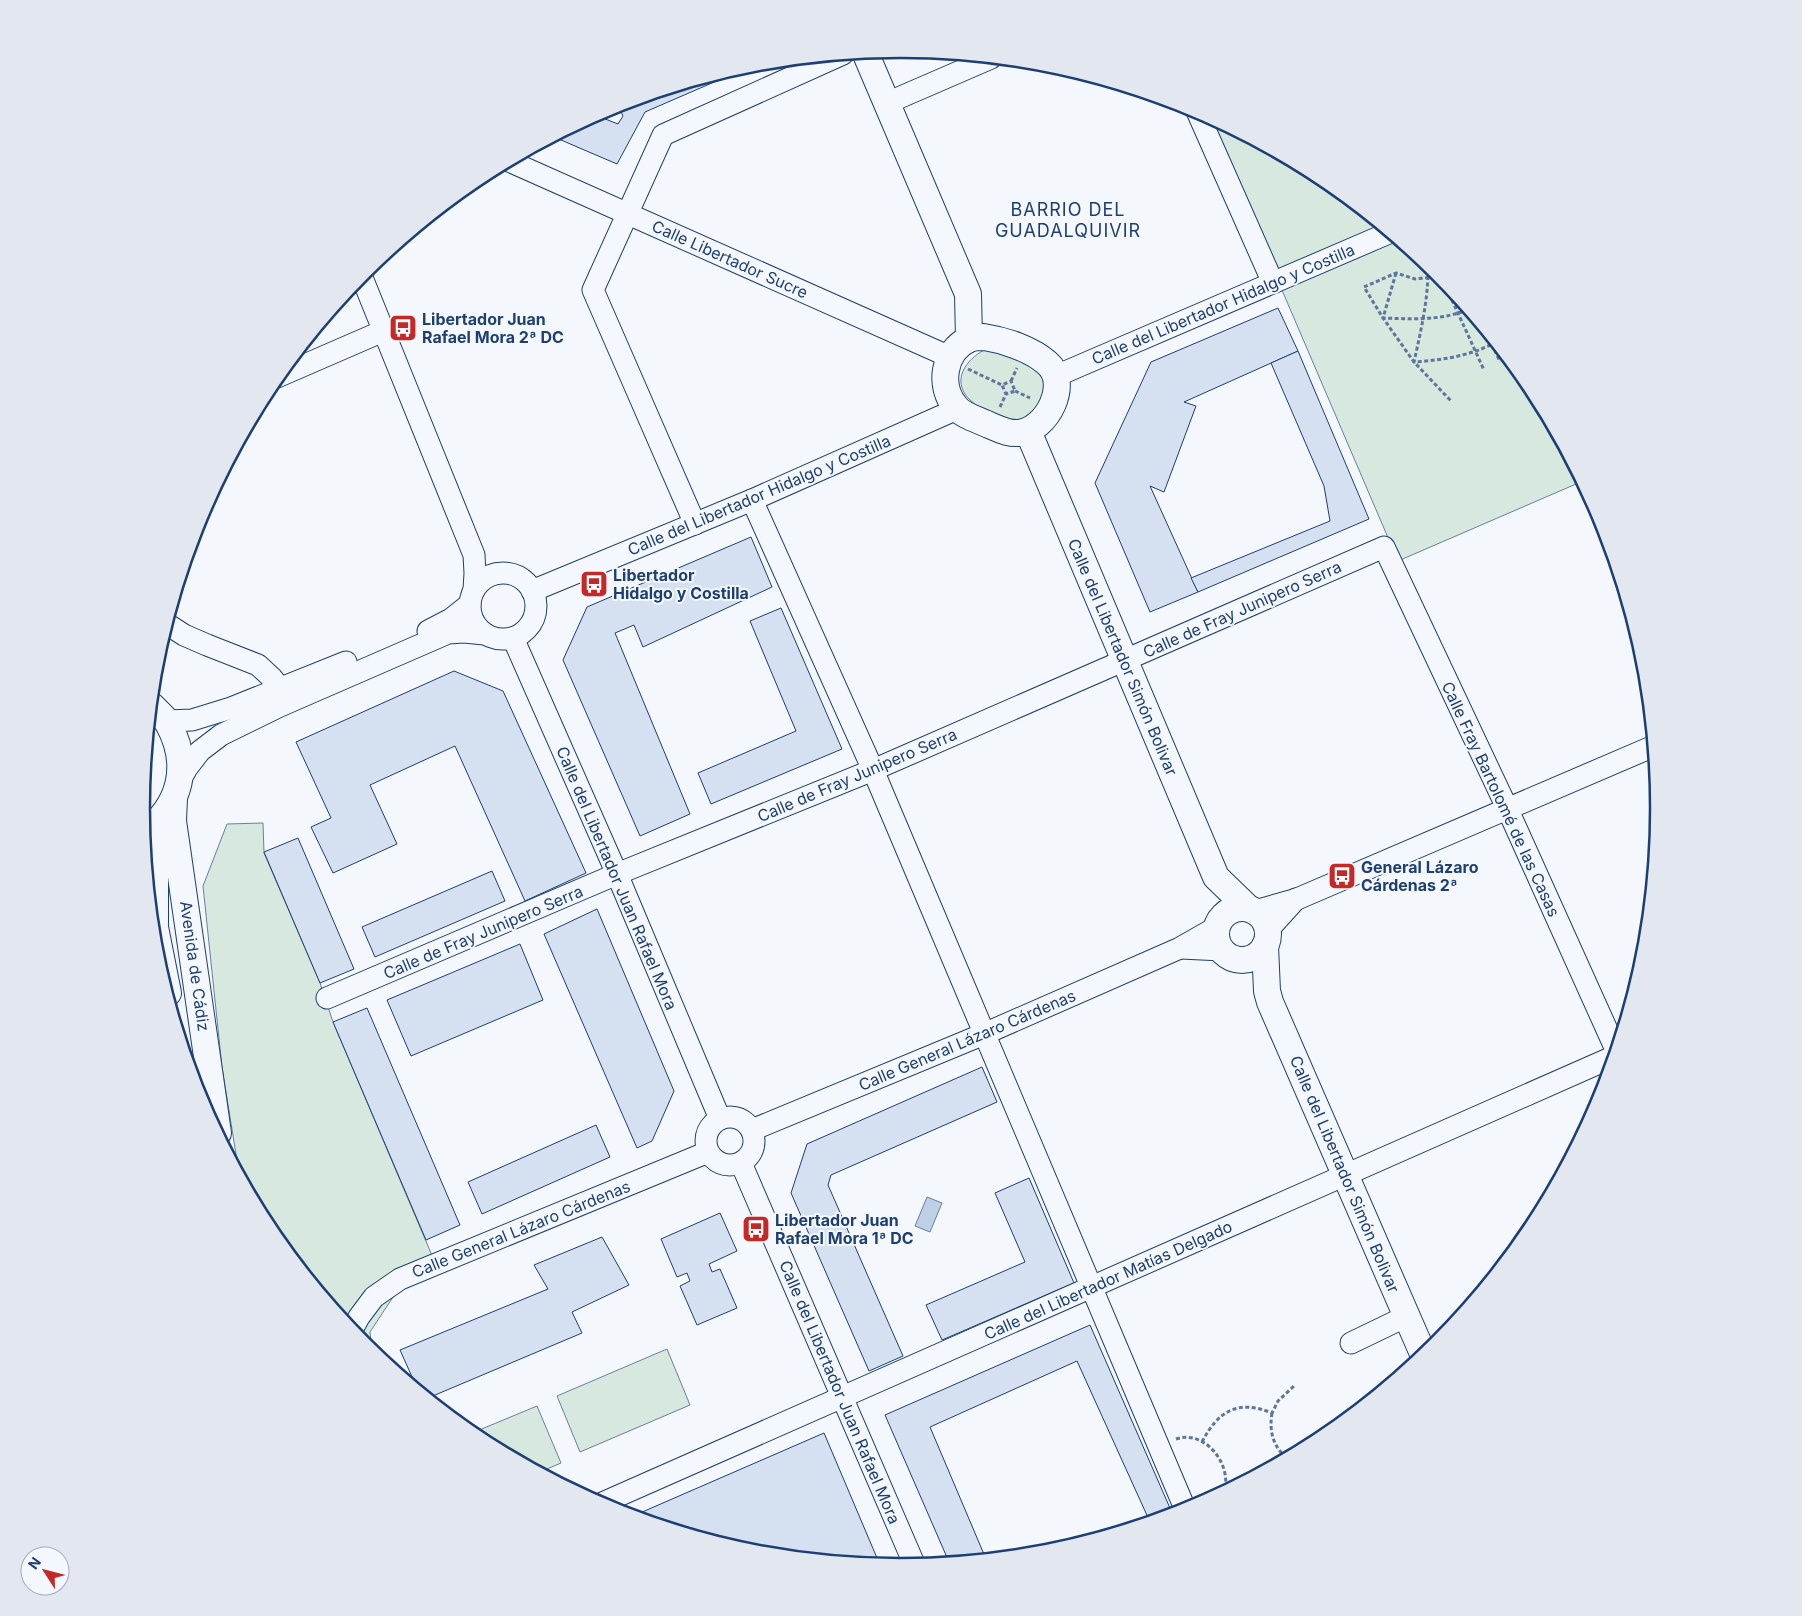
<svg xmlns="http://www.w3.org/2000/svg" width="1802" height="1616" font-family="Inter,sans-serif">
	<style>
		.green { fill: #d7e8df; stroke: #687fa3 }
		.water { fill: #bed0e5; stroke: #687fa3 }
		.building { fill: #d5e0f0; stroke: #1d3f73 }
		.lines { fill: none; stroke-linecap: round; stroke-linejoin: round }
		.minor-casing { stroke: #1d3f73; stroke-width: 23 }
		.major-casing { stroke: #1d3f73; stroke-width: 28 }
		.path { stroke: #5e769c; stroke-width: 3; stroke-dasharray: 4 2.5; stroke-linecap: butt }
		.minor { stroke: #f4f7fb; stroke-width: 21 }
		.major { stroke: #f4f7fb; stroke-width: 26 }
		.labels { text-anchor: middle; stroke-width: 4; stroke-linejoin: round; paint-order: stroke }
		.street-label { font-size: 16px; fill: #1d3f73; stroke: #f4f7fb }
		.poi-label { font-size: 16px; font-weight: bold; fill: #1d3f73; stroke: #f4f7fb; text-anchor: start }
		.neighbourhood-label { font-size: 18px; letter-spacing: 1px; fill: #1d3f73; stroke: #f4f7fb }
		.rim { fill: none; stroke: #1d3f73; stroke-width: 2.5 }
	</style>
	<rect width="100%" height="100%" fill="#f4f7fb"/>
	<g class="green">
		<polygon points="1207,115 1323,177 1438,271 1532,386 1583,481 1398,561"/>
		<path d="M984,350h13l24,11 20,12 5,12 -3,19c-6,4 -14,14 -21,16 -10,2 -17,-2 -26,-6 -10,-4 -19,-7 -27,-15 -18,-19 -3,-39 15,-49z"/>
		<polygon points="263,823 264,853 320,983 333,1022 439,1272 397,1291 370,1332 372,1351 364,1345 270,1230 239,1173 222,1067 203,886 227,824"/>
		<polygon points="667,1349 690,1405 580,1452 557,1396"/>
		<polygon points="537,1406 561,1463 540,1472 479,1439 472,1433"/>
	</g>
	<polygon class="water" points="927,1197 942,1203 930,1232 915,1226"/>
	<g class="building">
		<polygon points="753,63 758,63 645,112 617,164 554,137 595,115 618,124 623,116 617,104"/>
		<polygon points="1278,308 1298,351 1184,402 1196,406 1164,492 1150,486 1198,592 1150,612 1095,483 1151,362"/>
		<polygon points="1298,351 1369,519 1198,592 1191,578 1330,521 1324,486 1271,363"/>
		<polygon points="751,537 772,587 643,647 634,625 615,633 690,814 640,836 563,660 587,607"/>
		<polygon points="781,608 842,749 711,804 698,773 796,731 750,621"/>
		<polygon points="454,671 503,691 586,873 525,901 455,746 370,785 397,844 333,873 311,827 331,818 296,742"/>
		<polygon points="298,838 354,969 320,983 264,852"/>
		<polygon points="492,871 505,901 375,957 362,927"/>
		<polygon points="597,909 674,1091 652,1141 637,1148 544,934"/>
		<polygon points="520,944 543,1000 411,1056 387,1000"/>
		<polygon points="367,1008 460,1225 426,1240 333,1022"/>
		<polygon points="982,1067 997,1102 831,1175 828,1185 903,1356 869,1371 791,1193 807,1144"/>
		<polygon points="596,1125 610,1157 482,1214 468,1182"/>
		<polygon points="1029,1178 1074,1283 942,1340 926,1305 1025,1262 995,1193"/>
		<polygon points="720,1213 737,1251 709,1264 712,1272 720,1269 737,1308 697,1325 680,1286 690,1281 687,1273 677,1277 661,1239"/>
		<polygon points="602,1237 629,1285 572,1312 582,1333 428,1398 417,1388 400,1350 548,1289 534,1265"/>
		<polygon points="1090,1325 1173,1515 1150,1522 1077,1361 930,1427 986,1559 949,1562 885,1415"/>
		<polygon points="824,1433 880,1565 753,1553 633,1516"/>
	</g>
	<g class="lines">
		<defs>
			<g id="minor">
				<polyline points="887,103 991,58"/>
				<polyline points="1196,109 1273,283"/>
				<polyline points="509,161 950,357"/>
				<polyline points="361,275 474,555 475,573 474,590"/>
				<polyline points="1056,376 1391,232"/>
				<polyline points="277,377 383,331"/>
				<polyline points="752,500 873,770 1186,1511"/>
				<polyline points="695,524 593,290 663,135 843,54"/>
				<circle cx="503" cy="606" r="33"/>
				<polyline points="532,591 752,500 957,409"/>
				<polyline points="167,624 184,635 207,645 258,665 272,678 280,688"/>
				<polyline points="428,631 451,619 470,604"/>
				<polyline points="513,638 617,874 720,1119"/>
				<polyline points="167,721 192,720 231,708 346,662"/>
				<polyline points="179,782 187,768 200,751 221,735 280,706 448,633 464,632 485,634"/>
				<polyline points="1255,911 1297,899 1654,746"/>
				<polyline points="1268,930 1296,899"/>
				<polyline points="1181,948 1222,950"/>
				<polyline points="327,998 617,874 873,770 1384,547 1508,810 1617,1052"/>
				<circle cx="730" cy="1141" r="24"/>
				<polyline points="752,1130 984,1034 1180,948 1217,927"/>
				<polyline points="741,1163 915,1566"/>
				<polyline points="352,1330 359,1317 374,1297 400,1279 708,1152"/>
				<polyline points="1351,1343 1407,1316"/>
				<polyline points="600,1504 1615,1056"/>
			</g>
			<g id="major">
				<polyline points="865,52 968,294 969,339"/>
				<path d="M984,337c20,3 47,12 63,26 24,20 0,67 -28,70 -11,1 -20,-4 -30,-8 -10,-5 -26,-9 -33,-18 -18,-20 -13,-56 13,-68 4,-2 10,-2 15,-2z"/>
				<polyline points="1028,431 1216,877 1248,908"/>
				<polyline points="174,798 173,821 218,1133"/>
				<path d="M144,833c37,-28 47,-68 24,-110 -4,-6 -11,-12 -16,-17"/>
				<circle cx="1242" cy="934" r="26"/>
				<polyline points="152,912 168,993"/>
				<polyline points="155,922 155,836 158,822"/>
				<polyline points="1265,946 1267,991 1270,1002 1424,1356"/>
			</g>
		</defs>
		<use href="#minor" class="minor-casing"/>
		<use href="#major" class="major-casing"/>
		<g class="path">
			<path d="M1428,263c1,34 -7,67 -14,99 28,-2 57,-6 82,-20"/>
			<path d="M1396,273l-13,45c29,1 59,3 86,-9"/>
			<polyline points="1441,276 1484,370"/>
			<polyline points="1442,276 1415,279 1396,273 1364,287 1383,318 1414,362 1451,401"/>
			<polyline points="1487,332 1500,362"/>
			<polyline points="968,369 1002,385"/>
			<polyline points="1011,381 1017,368"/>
			<polyline points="1015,391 1030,398"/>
			<polyline points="1000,407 1006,394 1002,385 1011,381 1015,391 1006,394"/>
			<path d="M1272,1413c-3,18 1,34 15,45"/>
			<path d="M1176,1439c29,-10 57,26 48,53"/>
			<path d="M1202,1442c16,-31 36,-43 70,-29l6,-12 16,-15"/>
		</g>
		<use href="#minor" class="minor"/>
		<use href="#major" class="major"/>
	</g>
	<defs>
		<symbol id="bus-square" viewBox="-11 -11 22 22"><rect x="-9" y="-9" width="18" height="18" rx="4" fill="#c62828" stroke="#f4f7fb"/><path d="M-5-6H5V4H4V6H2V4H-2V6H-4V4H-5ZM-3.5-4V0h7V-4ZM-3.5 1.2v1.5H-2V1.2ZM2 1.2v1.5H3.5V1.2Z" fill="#fff"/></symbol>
	</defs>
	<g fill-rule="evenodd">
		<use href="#bus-square" x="387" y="312" width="32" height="32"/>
		<use href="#bus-square" x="578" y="568" width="32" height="32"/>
		<use href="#bus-square" x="1326" y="860" width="32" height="32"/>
		<use href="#bus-square" x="740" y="1213" width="32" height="32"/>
	</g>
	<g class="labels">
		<g class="street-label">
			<text transform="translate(730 259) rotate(24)" y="6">Calle Libertador Sucre</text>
			<text transform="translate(1223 304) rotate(-23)" y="6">Calle del Libertador Hidalgo y Costilla</text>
			<text transform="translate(759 495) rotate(-23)" y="6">Calle del Libertador Hidalgo y Costilla</text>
			<text transform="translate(1242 609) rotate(-24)" y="6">Calle de Fray Junipero Serra</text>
			<text transform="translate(1123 657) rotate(67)" y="6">Calle del Libertador Simón Bolivar</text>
			<text transform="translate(857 775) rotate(-23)" y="6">Calle de Fray Junipero Serra</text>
			<text transform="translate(1501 799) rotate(65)" y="6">Calle Fray Bartolomé de las Casas</text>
			<text transform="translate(617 878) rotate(67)" y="6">Calle del Libertador Juan Rafael Mora</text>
			<text transform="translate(483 932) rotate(-23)" y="6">Calle de Fray Junipero Serra</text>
			<text transform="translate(195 966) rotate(82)" y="6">Avenida de Cádiz</text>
			<text transform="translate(967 1040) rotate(-23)" y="6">Calle General Lázaro Cárdenas</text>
			<text transform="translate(1345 1174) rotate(67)" y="6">Calle del Libertador Simón Bolivar</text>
			<text transform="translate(521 1229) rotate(-22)" y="6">Calle General Lázaro Cárdenas</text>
			<text transform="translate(1108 1280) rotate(-24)" y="6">Calle del Libertador Matías Delgado</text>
			<text transform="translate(840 1392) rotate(67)" y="6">Calle del Libertador Juan Rafael Mora</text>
		</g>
		<g class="poi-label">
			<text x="422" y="325">Libertador Juan<tspan x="422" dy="18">Rafael Mora 2ª DC</tspan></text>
			<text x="613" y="581">Libertador<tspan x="613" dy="18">Hidalgo y Costilla</tspan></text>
			<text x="1361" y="873">General Lázaro<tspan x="1361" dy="18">Cárdenas 2ª</tspan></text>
			<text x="775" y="1226">Libertador Juan<tspan x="775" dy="18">Rafael Mora 1ª DC</tspan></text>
		</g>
		<g class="neighbourhood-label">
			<text x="1068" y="216">BARRIO DEL<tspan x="1068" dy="21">GUADALQUIVIR</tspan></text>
		</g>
	</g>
	<path d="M0 0H1802V1616H0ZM150 808a750 750 0 1 1 1500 0a750 750 0 1 1-1500 0Z" fill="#e3e8f0" fill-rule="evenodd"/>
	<path class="rim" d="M150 808a750 750 0 1 1 1500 0a750 750 0 1 1-1500 0Z"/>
	<g transform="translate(45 1571) rotate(306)"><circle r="24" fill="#f4f7fb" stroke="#9eadc5"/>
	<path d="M0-4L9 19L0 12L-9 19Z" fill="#c62828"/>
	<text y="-8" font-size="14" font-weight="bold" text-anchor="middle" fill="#1d3f73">N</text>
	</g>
</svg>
